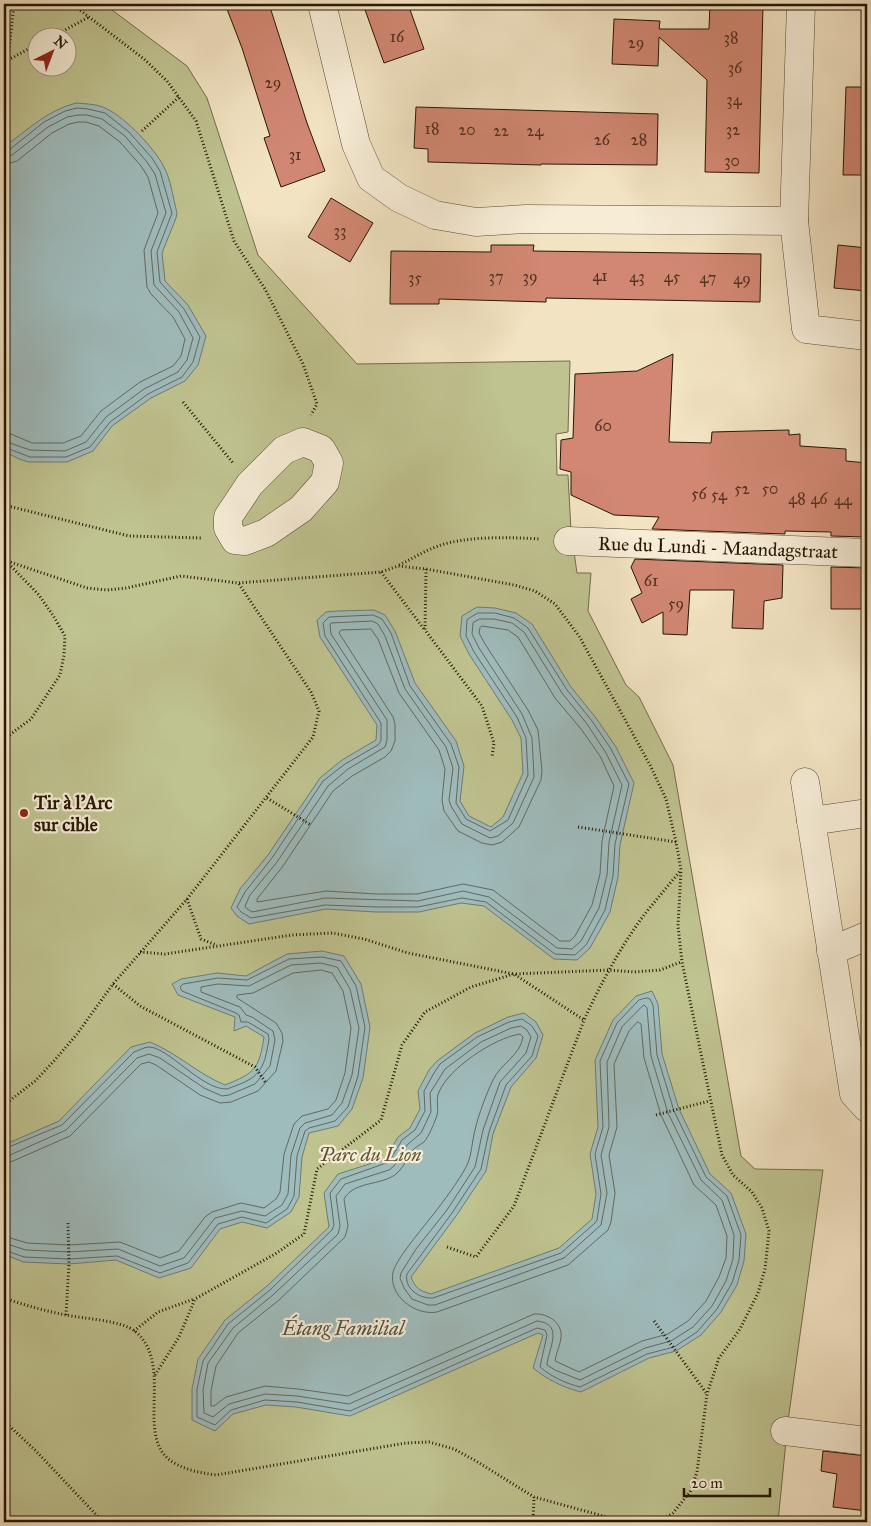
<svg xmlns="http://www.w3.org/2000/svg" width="871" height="1526" font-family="'IM FELL Great Primer',serif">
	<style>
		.green { fill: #bfc390; stroke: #726c4a; fill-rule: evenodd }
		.water { fill: #9fbcbd; stroke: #6f7a73 }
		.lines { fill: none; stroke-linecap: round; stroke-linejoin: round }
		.shore { stroke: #626960; stroke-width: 1 }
		.building { fill: #d18772; stroke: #261604 }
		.minor-casing { stroke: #594934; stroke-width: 29 }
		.path { stroke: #261604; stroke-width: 3; stroke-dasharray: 1 2.5; stroke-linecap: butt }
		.minor { stroke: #f7edd7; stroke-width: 28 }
		.poi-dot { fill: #8f2418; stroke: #f7edd7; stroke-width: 2 }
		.labels { text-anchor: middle; stroke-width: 4.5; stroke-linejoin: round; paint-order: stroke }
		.number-label { font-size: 16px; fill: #513220 }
		.street-label { font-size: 19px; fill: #261604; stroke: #f7edd7 }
		.poi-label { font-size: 19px; font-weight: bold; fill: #261604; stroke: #f7edd7; text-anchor: start }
		.park-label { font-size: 19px; font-style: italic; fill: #5c5335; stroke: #f7edd7 }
		.water-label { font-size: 20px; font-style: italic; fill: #505045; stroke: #f7edd7 }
	</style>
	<rect width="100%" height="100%" fill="#f2e3c2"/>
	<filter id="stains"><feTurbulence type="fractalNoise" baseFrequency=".004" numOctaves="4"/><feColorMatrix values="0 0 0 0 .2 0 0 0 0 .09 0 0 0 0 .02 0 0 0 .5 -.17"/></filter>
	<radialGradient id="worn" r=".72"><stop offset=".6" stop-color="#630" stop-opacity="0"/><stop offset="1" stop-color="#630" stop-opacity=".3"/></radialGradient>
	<path class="green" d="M4,4h100l83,62 20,32 51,157 99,109 213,-3 -2,71 -12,2 1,41h11l3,56 6,42h14l-3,38 38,74 13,12 34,68 68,391 14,13 68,1 -35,251 -10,101h-774zM38,38h30v30h-30z"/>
	<g class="water">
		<path d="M76,103c11,1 22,1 31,6 19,9 48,40 57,58 7,13 9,31 13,46l-1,5 -14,35 3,28 23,24 18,31 -8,29 -13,16 -34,17 -39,28 -19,25 -26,11h-38l-10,-3 -15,-8v-304c25,-18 42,-36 72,-44z"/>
		<polygon points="477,607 495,608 516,613 532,624 571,687 596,718 616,747 634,783 620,845 618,877 610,912 590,948 577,960 554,959 484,906 461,903 419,912 376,912 326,909 249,924 237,916 231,908 240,889 268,855 320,778 342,760 376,740 377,725 320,637 317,620 326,612 337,611 374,610 385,615 395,631 415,683 456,741 464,766 460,801 469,816 491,827 503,817 523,773 521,738 512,720 469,654 460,636 462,616"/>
		<path d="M322,951l22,5 17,28 9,43 -7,51 -11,31 -14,17 -29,7 -7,24 -3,40 -8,15 -24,16 -25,-6 -22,7 -29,39 -32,10 -43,-18 -47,4 -46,-2 -19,-8v-109l55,-24 72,-74 19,-5c27,11 48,32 75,43 30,-12 34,-16 39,-48l-18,-11 -12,5 1,-14 -57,-22 -6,-11 9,-5 36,-6 29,3 41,-22z"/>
		<path d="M652,991l6,13 4,50 17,55 31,65 21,19 15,41 -2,27 -7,24 -16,27 -20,23 -25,16 -27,7 -68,34c-19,-5 -33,-12 -48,-24l10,-33 -5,-2 -188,83 -54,-9 -30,-2 -33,9 -18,17 -23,-11v-31l6,-30 27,-39 42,-34 62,-59 -5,-34 14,-19 47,-15 13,-22 12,-9 10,-19 -2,-18 11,-21 8,-9 38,-28 33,-16 16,-4 12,9 7,13 -7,23 -25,29 -18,47 -7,37 -30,45 -45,61c4,11 9,14 20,17l128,-46 33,-29 4,-25 -6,-40 8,-27 -3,-67 18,-40 23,-24z"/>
	</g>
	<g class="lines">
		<g class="shore">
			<polyline points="4,151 9,150 44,122 65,111 77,108 88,109 105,113 129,132 152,158 160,171 172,213 157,252 160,282 184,309 200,337 193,362 182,377 148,394 110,422 90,447 66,457 30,457 4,447"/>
			<polyline points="4,157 12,155 48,127 67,117 78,115 87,115 102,119 125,136 147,162 155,174 166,213 151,251 154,285 179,312 193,338 187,360 178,372 144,389 106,417 86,442 65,451 30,450 4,441"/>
			<polyline points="4,165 17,161 52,133 69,124 78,122 86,122 99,126 120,142 141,166 148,177 158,213 144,250 147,287 151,294 173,317 185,339 181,356 173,366 140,382 101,411 81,436 63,443 32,443 11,434 4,433"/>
			<polygon points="478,613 495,613 514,618 528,628 567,690 592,721 611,749 629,784 615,844 613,876 605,910 586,945 575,955 555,954 486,902 462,898 418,907 376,907 325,905 251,918 241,912 237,907 245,892 272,858 323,781 345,764 378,745 381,741 381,723 325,636 323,623 329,617 373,615 382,619 391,633 410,686 451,744 459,767 456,803 466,819 490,831 508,820 528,775 526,738 517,717 474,652 466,636 467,620"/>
			<polygon points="480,619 494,619 512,623 524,632 562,693 587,724 606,753 622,785 609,842 607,875 599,908 581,941 572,949 557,948 489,897 463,891 418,901 325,898 252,912 246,908 245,906 250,895 277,862 328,786 348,769 385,747 387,740 387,720 331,634 330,625 331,623 372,621 378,624 385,636 405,689 446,747 453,768 449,800 451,806 462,824 490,838 498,836 513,823 534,777 532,738 522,714 479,648 472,634 473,623"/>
			<polygon points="482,626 508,630 518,637 555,698 581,729 600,756 614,786 602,841 600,874 592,905 575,936 570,941 560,941 493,890 463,884 417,894 376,894 326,891 257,902 257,899 283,866 333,791 352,776 385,757 391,751 395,741 395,724 393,717 339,633 341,630 371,629 378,639 399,693 439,750 445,769 442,800 444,811 458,831 482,843 492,845 502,842 519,827 541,780 542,771 538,730 528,710 485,644 479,633 480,628"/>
			<path d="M647,998l3,1 3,6 4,50 17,56 32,66 21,19 14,39 -2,25 -7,23 -15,26 -20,23 -23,15 -27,7 -67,33c-15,-4 -28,-10 -40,-20l7,-32 -2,-5 -8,-2 -187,83 -53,-9 -32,-2 -34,10 -16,15 -18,-8v-28l6,-28 25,-37 42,-34 62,-60 2,-5 -4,-32 11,-14 48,-17 13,-22 13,-10 10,-19 -1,-20 10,-18 6,-9 37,-27 32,-15 13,-3 10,7 6,10 -6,20 -26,29 -17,47 -8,37 -29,44 -45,61c-3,15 13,25 26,24l128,-45 34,-30 2,-3 4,-26 -6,-40 8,-27 -3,-66 17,-38 22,-23z"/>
			<path d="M644,1005l3,3 4,48 17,57 33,67 21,20 12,35 -1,24 -7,22 -14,25 -19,21 -22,14 -26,7 -65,32 -25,-10 -8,-5c1,-16 18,-41 -10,-44l-188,83 -52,-8 -32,-2 -36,10 -16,13 -9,-4 -1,-23 5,-27 25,-35 41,-34 64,-60 2,-8 -4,-30 9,-12 44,-14 5,-4 13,-21 14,-12 10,-21 -1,-19 15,-24 36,-27 30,-14 10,-2 6,4 4,7 -5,16 -26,29 -17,48 -8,37 -28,43 -31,39 -15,24 -1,5 4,10 8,11 16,6h7l129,-47 37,-33 6,-32 -6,-38 8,-28 -2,-65 15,-35z"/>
			<path d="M638,1022l3,2 3,34 17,57 33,70 22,20 11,31 -1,22 -7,19 -13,24 -18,20 -20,13 -26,7 -63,31 -24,-11c1,-8 5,-15 6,-23 2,-15 -13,-25 -27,-24l-186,82 -50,-7 -33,-3 -39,11 -12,9h-3v-15l5,-25 22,-33 41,-33 66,-63 3,-11 -4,-27c11,-20 43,-12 56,-29 5,-5 7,-13 12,-19 3,-4 8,-6 12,-9 5,-6 9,-16 12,-24 4,-8 -1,-18 3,-26 10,-24 55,-54 81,-58l3,3c-3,19 -22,26 -30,43 -7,15 -14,33 -18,50 -3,10 -3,23 -7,33 -4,10 -22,35 -29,44 -11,15 -42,50 -46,65 -5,24 23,44 44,40l131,-47 40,-35 3,-8 4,-29 -6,-38 8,-28 -3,-63 15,-33z"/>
			<path d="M4,1149l58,-24 72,-73c4,-1 10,-5 15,-5 19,0 53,43 78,42 24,-9 35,-12 40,-39 1,-6 3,-10 1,-16l-20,-12h-7l-2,-7 -3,-2 -54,-22 -2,-4 3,-3 35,-6 29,2 42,-21 33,-2 19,4 15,25 9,41 -7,49 -10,31 -13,14 -26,7 -4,3 -8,25 -3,40 -7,13 -21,14 -24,-6 -24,7 -30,39 -28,10 -43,-17 -48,3 -45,-2 -20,-7"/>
			<polyline points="4,1156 10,1155 66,1130 137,1058 149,1054 160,1058 204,1088 222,1096 229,1095 255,1084 270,1066 275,1040 273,1031 252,1017 246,1015 240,1007 201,992 201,987 218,984 249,986 291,965 321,963 337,967 350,989 359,1028 352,1075 342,1103 332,1115 305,1123 300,1128 291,1155 288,1194 282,1205 265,1216 242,1211 215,1218 184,1258 160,1266 118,1249 69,1252 26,1250 4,1243"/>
			<polyline points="4,1163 13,1161 70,1136 141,1064 149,1062 156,1065 200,1095 220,1103 231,1102 258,1091 276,1071 283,1041 282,1033 276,1023 237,998 237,995 253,993 293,973 321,970 332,973 343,991 351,1028 345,1073 336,1100 328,1109 302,1116 294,1124 284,1154 280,1192 276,1199 264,1208 241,1203 212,1212 205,1217 179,1251 160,1258 120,1242 69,1245 27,1243 4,1236"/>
		</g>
	</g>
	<g class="building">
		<polygon points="225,4 269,4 307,123 325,171 281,187 264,138 270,136 242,48"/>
		<polygon points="363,4 408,4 424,49 384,63"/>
		<polygon points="710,4 763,4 759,173 705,172 707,80 659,37 658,66 612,64 614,19 660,21 659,29 709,29"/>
		<polygon points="846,87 867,87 867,175 843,175"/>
		<polygon points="416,107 658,114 657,165 541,164 541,165 428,162 428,149 414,148"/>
		<polygon points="331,198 373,223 350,262 308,237"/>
		<polygon points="491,245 534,245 533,251 761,254 760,302 546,298 546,302 439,299 439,304 390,304 391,251 491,252"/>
		<polygon points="838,245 867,248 867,291 834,288"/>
		<polygon points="673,354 669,442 711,443 712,432 789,430 789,435 800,434 800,446 846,449 846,461 867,463 867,537 831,536 831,532 785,531 785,534 652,529 659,517 614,515 571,495 571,472 560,469 561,440 573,438 575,374 637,371"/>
		<polygon points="635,559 783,565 782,598 764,601 763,629 732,628 734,590 690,590 687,635 663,634 663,612 642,623 631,599 642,593 631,567"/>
		<polygon points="831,567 867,568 867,609 831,609"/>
		<polygon points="823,1451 867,1456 867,1511 833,1507 837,1474 821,1471"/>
	</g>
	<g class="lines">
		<defs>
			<g id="minor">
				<polyline points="322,4 356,144 371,178 399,198 435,215 476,222 526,219 794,221"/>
				<polyline points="801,4 794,221 806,329 867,336"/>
				<polygon points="303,442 321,449 329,463 325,482 301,509 266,533 245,541 235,540 228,528 228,517 250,484 284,450"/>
				<polyline points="568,541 867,553"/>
				<polyline points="805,782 854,1094 867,1108"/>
				<polyline points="811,821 867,813"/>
				<polyline points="831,951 867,936"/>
				<polyline points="785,1431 867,1441"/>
			</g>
		</defs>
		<use href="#minor" class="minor-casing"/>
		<g class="path">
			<polyline points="72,4 144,59 167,81 196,121 234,241 265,289 303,364 317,404 311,415"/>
			<polyline points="50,38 89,17"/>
			<polyline points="8,60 38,44"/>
			<polyline points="4,67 8,60 14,4"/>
			<polyline points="142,131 180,96"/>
			<polyline points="183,402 233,463"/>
			<polyline points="4,505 129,536 201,538"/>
			<polyline points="4,560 87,588 107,590 126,588 181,576 238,583 381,572 398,566 426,569 514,585 535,591 555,604 579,636 650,765 666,799 676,842 681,870 678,926 682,962 722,1155 733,1175 752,1192 762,1208 769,1231 765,1269 758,1293 740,1329 719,1358 707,1394 697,1472 690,1492 673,1513 662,1520 653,1522"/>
			<path d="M399,565c13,-6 25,-14 39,-19 28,-10 72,-9 102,-7"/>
			<polyline points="426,569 425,630 482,706 494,743 492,757"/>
			<polyline points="381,572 424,629"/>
			<polyline points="4,739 31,719 60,675 64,655 65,636 54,617 39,595 8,563"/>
			<polyline points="267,798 311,825"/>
			<polyline points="578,827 676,842"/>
			<polyline points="187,899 201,939 216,945"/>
			<polyline points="140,952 165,954 292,935 332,933 364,939 408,953 514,974 584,1020"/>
			<polyline points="113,984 140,1006 255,1067 266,1083"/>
			<polyline points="4,1105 35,1081 54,1061 77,1034 113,984 187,899 313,737 319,711 311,692 239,584"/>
			<polyline points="656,1115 709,1101"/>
			<path d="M447,1247l29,10 38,-51 70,-186c16,-35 35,-70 57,-101 13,-17 27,-33 40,-49"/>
			<path d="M4,1298c20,7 41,13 62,17 18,4 56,5 70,17 40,35 -5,109 40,132 13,7 26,9 40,11l190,-32 23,-1 25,7 22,12 58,36 91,25"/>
			<polyline points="66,1315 69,1264 68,1222"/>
			<polyline points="654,1321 707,1394"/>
			<polyline points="134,1331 158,1312 194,1299"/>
			<polyline points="155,1375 179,1337 195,1299 275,1254 304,1234 317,1169 381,1120 402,1045 425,1012 471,987 514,974 609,970 634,972 660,970 681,962"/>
			<polyline points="4,1421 35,1450 103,1522"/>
			<polyline points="533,1522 534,1497"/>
		</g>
		<use href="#minor" class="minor"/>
	</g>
	<circle class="poi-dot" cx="24" cy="813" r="5"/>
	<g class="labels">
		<g class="number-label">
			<text x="397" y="42">16</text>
			<text x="731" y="43">38</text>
			<text x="636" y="48">29</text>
			<text x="735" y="73">36</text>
			<text x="273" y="88">29</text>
			<text x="734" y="105">34</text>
			<text x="432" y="134">18</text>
			<text x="467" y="135">20</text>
			<text x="733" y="135">32</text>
			<text x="501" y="136">22</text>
			<text x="535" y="136">24</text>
			<text x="602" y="145">26</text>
			<text x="639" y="145">28</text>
			<text x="295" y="160">31</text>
			<text x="732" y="166">30</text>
			<text x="340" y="236">33</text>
			<text x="600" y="281">41</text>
			<text x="496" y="282">37</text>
			<text x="530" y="282">39</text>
			<text x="637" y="282">43</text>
			<text x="672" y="282">45</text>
			<text x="415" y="283">35</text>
			<text x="708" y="283">47</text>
			<text x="742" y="284">49</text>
			<text x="603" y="431">60</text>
			<text x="742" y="494">52</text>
			<text x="770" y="494">50</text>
			<text x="699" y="499">56</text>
			<text x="719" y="500">54</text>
			<text x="797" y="504">48</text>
			<text x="819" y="504">46</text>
			<text x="843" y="505">44</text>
			<text x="651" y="586">61</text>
			<text x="676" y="609">59</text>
		</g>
		<g class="street-label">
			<text transform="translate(718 547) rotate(2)" y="7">Rue du Lundi - Maandagstraat</text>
		</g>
		<g class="poi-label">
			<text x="34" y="809">Tir à l'Arc<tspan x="34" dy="22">sur cible</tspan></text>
		</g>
		<g class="park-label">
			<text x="370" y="1161">Parc du Lion</text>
		</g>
		<g class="water-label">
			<text x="343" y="1335">Étang Familial</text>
		</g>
	</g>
	<rect width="871" height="1526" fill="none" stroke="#f2e3c2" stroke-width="20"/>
	<rect x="5" y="5" width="861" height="1516" fill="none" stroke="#261604" stroke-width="2.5"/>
	<rect x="10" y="10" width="851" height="1506" fill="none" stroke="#261604"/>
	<g transform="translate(52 52) rotate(42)"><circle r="24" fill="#f7edd7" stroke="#a39783"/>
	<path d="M0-4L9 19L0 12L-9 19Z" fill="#8f2418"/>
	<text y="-8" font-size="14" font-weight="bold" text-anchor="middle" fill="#261604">N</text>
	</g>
	<path d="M684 1488v8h86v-8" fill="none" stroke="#261604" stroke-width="2.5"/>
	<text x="691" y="1488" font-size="15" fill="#261604" stroke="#f7edd7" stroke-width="4" paint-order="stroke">20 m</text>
	<rect width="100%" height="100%" filter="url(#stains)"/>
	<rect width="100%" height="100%" fill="url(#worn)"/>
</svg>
